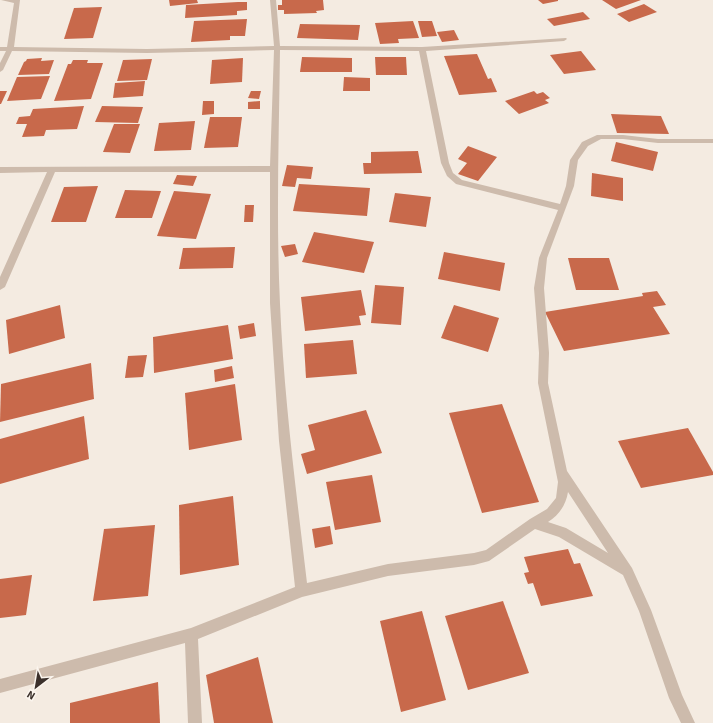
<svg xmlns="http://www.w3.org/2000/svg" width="713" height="723" font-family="'Source Sans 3',sans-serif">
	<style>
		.building { fill: #c8694b }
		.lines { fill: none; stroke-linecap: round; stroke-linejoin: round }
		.minor { fill: #cdbbac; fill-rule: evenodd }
	</style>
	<rect width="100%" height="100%" fill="#f4ebe1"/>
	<g class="building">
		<polygon points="169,0 197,0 198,3 170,6"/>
		<polygon points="282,0 323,0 324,10 316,11 317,13 284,14 284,10 278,10 278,5 282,5"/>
		<polygon points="538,0 558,0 558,1 543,4"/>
		<polygon points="602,0 641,0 616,9"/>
		<polygon points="238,2 247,2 247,10 237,11 237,15 185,18 186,5"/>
		<polygon points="644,4 657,12 629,22 617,14"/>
		<polygon points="102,7 93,38 64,39 74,8"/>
		<polygon points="583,12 590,19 554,26 547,19"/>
		<polygon points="247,19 245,36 230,36 230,40 191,42 194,21"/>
		<polygon points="413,21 419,38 398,39 399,43 380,44 375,23"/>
		<polygon points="418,21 432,21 437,36 422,37"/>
		<polygon points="300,24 360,25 358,40 297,38"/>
		<polygon points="454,30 459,40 442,42 437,32"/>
		<polygon points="581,51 596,70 564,74 550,55"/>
		<polygon points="477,54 488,79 491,78 497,92 459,95 444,56"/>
		<polygon points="302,57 352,58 352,72 300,72"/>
		<polygon points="375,57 406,57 407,75 376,75"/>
		<polygon points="42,58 41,61 54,60 49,74 18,75 24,62 26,61 27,59"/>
		<polygon points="243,58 242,82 210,84 212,60"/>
		<polygon points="152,59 147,80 117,81 123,60"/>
		<polygon points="73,60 88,60 87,63 103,63 91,99 54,101 68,64 71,64"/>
		<polygon points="50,76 41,99 7,101 17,77"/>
		<polygon points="344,77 370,78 370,91 343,91"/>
		<polygon points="145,81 143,96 113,98 115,83"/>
		<polygon points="0,91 7,91 1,104 0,104"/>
		<polygon points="251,91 261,91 259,99 248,98"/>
		<polygon points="534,91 537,94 543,92 550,98 545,100 549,103 519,114 505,101"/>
		<polygon points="203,101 214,101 214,114 202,115"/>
		<polygon points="260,101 260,109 248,109 248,102"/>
		<polygon points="84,106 77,129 46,130 44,136 22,137 27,124 16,124 19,117 30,116 33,109"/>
		<polygon points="102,106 143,107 138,123 95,122"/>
		<polygon points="611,114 661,116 669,134 617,133"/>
		<polygon points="210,117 242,117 238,147 204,148"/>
		<polygon points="195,121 191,150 154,151 159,123"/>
		<polygon points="114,124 140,124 130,153 103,152"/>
		<polygon points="616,142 658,152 653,171 611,161"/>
		<polygon points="468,146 497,157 478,181 458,174 467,163 458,159"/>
		<polygon points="418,151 422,173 364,174 363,163 371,163 371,152"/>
		<polygon points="287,165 313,167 311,179 297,178 295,187 282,186"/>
		<polygon points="592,173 623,178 623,201 591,196"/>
		<polygon points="177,175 197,176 193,186 173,184"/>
		<polygon points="299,184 370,188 367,216 293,211"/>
		<polygon points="98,186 86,222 51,222 64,187"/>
		<polygon points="125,190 161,191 152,218 115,218"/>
		<polygon points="174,191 211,194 196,239 157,236"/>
		<polygon points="395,193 431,197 426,227 389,222"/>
		<polygon points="245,205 254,205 253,222 244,222"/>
		<polygon points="314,232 374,242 364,273 302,262"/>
		<polygon points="295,244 298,254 285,257 281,246"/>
		<polygon points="235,247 233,268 179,269 183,248"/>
		<polygon points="444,252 505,263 500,291 438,279"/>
		<polygon points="568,258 609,258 619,290 576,290"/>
		<polygon points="375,285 404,287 401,325 371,323"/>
		<polygon points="361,290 366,315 359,316 361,325 305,331 301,297"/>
		<polygon points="657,291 666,305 653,307 670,334 564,351 545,312 643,296 642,293"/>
		<polygon points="60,305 65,338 9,354 6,320"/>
		<polygon points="454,305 499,318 488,352 441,338"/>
		<polygon points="254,323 256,336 240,339 238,326"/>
		<polygon points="228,325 233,359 154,373 153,337"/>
		<polygon points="353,340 357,374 306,378 304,344"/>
		<polygon points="147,355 143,377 125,378 128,356"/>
		<polygon points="91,363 94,399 0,422 1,384"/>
		<polygon points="232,366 234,378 215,382 214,370"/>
		<polygon points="235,384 242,440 189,450 185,393"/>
		<polygon points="502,404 539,502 482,513 449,413"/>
		<polygon points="366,410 382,453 307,474 301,454 315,450 308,425"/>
		<polygon points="84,416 89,459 0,484 0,439"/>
		<polygon points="688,428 713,472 713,475 641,488 618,441"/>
		<polygon points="372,475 381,522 335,530 326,482"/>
		<polygon points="233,496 239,565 180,575 179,505"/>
		<polygon points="155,525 148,596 93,601 104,529"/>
		<polygon points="330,526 333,544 315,548 312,529"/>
		<polygon points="568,549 574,564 580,563 593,596 541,606 533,583 528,584 524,573 529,572 524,557"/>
		<polygon points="32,575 26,615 0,618 0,579"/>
		<polygon points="503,601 529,673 468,690 445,616"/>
		<polygon points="422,611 446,700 401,712 380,621"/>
		<polygon points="258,657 273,723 214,723 206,675"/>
		<polygon points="158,682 160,723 70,723 70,703"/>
	</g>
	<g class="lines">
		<path class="minor" d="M1,0h19l-6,47 133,2 127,-3 -4,-46h6l4,46 142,1 144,-9 1,1 -3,2 -138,10 23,112 4,10 9,7 98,24 6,-18 4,-26 12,-18 15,-7h26l35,4h55v4h-55l-35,-4h-22l-13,7 -10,14 -4,26 -27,72 -3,30 5,65 -1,30 19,88 65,97 19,42 31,85 13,28h-14l-12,-25 -30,-87 -16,-36 -64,-38 -24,-8 -46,32 -15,4 -86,11 -86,21 -104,42 4,84h-14l-3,-80 -185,50v-14l191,-51 104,-41 -16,-146 -9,-138v-131h-215l-50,115 -5,3v-13l47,-105 -47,1v-6l270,-1 4,-116 -127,3 -135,-2 -9,19 -3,2v-9l6,-12h-6v-4h7l7,-44zM280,50l139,1 22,112 6,13 9,8 102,26 -19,48 -5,30 5,65 -1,30 20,99 -2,16 -9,11 -17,10 -44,31 -12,3 -86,11 -81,19c-11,-93 -23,-185 -27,-279 -4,-85 -1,-170 0,-254zM568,492l40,61 -42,-25 -18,-6c11,-7 18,-17 20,-30z"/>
	</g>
	<g transform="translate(36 687) rotate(211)" stroke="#fbf5ee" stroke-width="3" paint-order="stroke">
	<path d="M0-3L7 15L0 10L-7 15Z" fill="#3b302b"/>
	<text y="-6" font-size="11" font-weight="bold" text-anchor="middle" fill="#3b302b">N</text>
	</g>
</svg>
